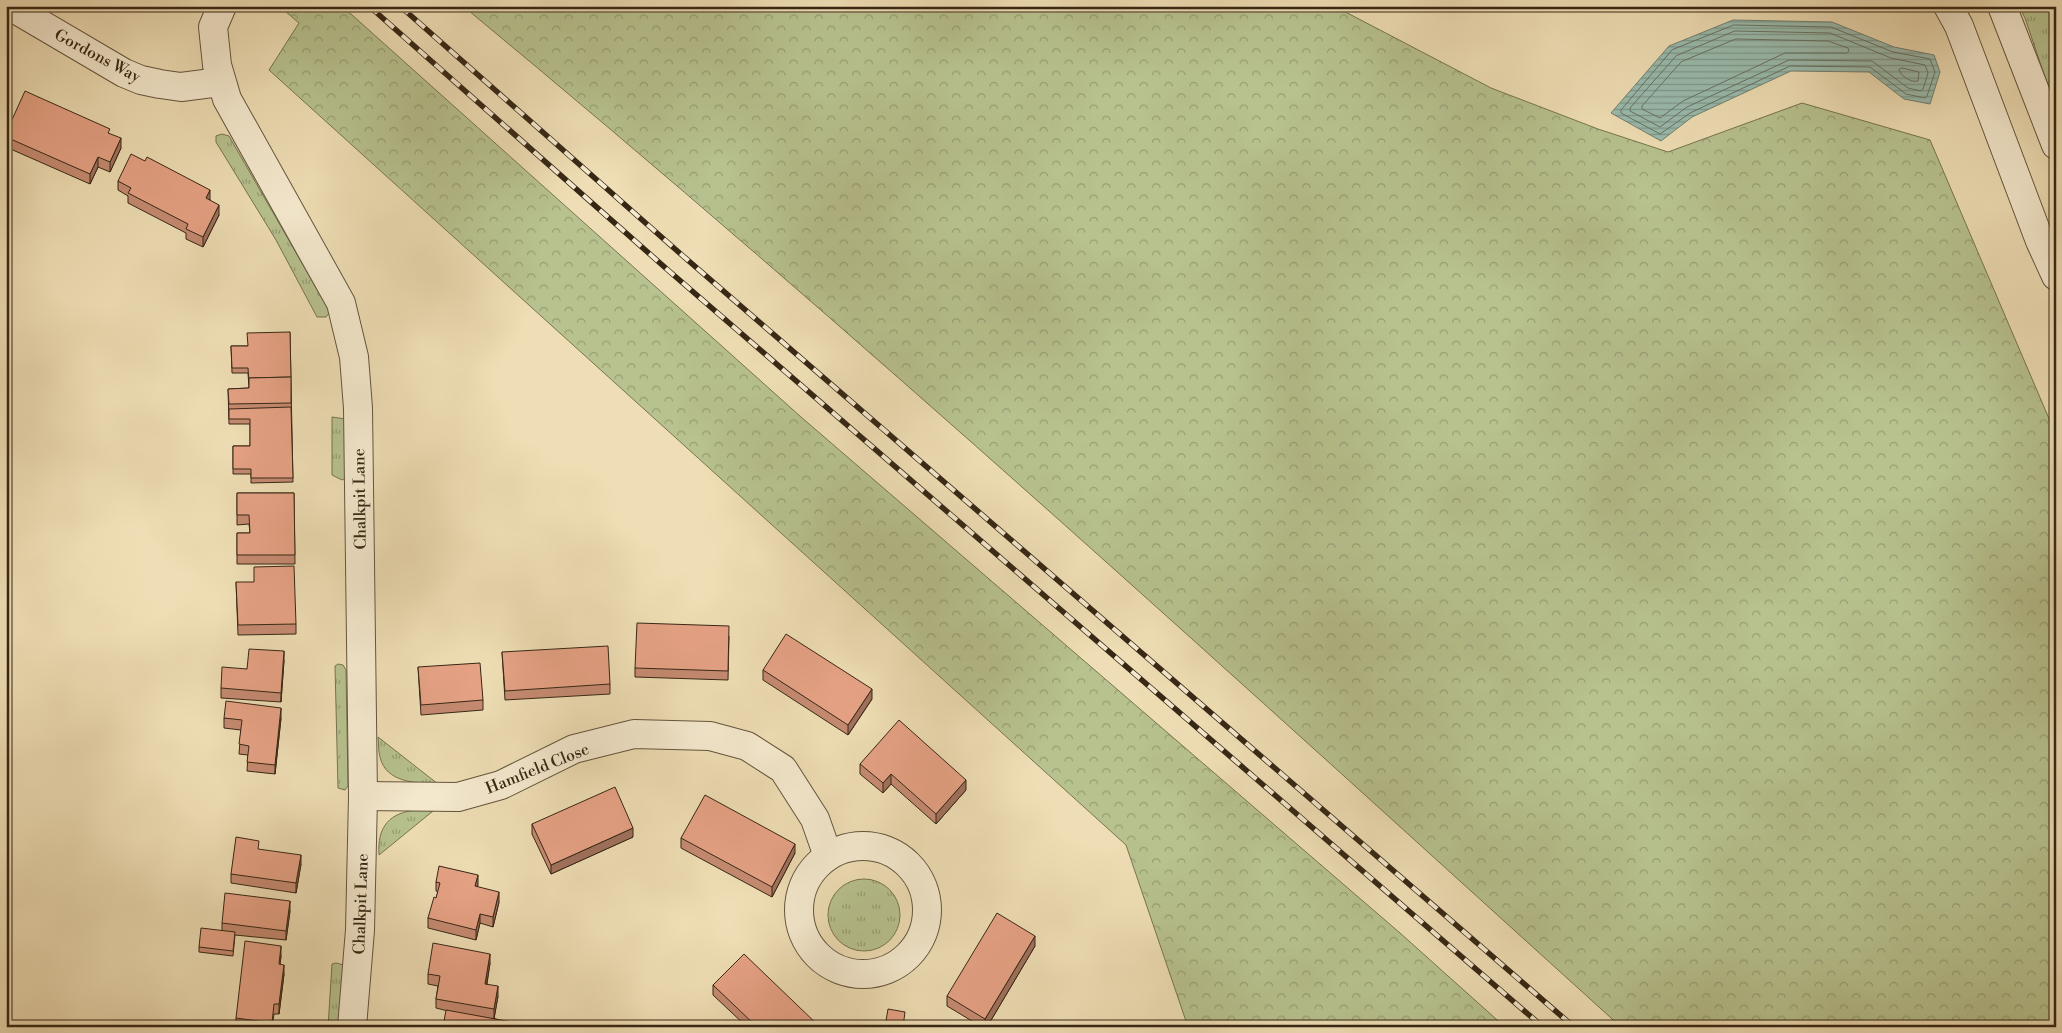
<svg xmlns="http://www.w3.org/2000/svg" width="2062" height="1033" font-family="'Libre Bodoni',serif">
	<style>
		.grass { fill: url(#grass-tufts); stroke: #767452 }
		.forest { fill: url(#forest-crowns); stroke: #767452 }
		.water { fill: url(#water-rules); stroke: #728071 }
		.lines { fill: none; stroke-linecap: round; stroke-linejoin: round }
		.shore { stroke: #687262; stroke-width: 1 }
		.minor-casing { stroke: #64553d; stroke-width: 30 }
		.minor { stroke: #f5eacf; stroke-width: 28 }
		.rail-casing { stroke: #362715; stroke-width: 5.5 }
		.rail { stroke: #f5eacf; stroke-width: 4; stroke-dasharray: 11; stroke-linecap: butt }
		.wall { fill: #c68b72; stroke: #362715 }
		.shaded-wall { fill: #a1715d; stroke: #362715 }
		.building { fill: #e6a285; stroke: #362715 }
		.labels { text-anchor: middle; stroke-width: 4.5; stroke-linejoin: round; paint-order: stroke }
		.street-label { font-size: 16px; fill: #362715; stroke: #f5eacf }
	</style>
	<defs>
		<pattern id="grass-tufts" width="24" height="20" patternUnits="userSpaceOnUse" patternTransform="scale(1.25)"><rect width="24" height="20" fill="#b7c28f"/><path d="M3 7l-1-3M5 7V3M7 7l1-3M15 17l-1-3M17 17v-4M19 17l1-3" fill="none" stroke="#969e74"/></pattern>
		<pattern id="forest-crowns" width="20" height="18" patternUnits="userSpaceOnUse" patternTransform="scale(1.25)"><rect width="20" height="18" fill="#b7c28f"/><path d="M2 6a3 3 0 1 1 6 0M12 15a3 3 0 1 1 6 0" fill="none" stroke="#969e74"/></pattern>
		<pattern id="water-rules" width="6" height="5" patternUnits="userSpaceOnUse" patternTransform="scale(1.25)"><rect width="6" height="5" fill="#9abcaf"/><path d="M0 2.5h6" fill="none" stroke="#7e998d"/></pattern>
	</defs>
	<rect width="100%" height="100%" fill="#efdeb5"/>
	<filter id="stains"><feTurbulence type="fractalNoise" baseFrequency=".004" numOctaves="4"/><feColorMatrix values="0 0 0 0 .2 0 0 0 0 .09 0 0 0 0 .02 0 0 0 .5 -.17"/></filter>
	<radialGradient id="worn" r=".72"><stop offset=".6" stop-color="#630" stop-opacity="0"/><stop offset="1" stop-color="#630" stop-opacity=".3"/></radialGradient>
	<g class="grass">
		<polygon points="2019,6 2056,6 2056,110 2025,18"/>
		<polygon points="222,134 229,136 330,312 326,317 317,317 276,240 216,142 216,136"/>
		<polygon points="332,417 346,419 346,478 342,480 332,475"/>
		<polygon points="338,664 343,665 346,670 348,786 345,790 338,788 335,666"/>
		<path d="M378,737l60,47c-22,-1 -52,-1 -58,-27 -2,-6 -1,-14 -2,-20z"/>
		<path d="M418,810l15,1 -54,44c-2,-29 11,-43 39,-45z"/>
		<circle cx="864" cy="915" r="36"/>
		<polygon points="336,963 344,965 339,1027 328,1027 332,964"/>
	</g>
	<g class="forest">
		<polygon points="279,6 342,6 801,417 1400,933 1505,1027 1188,1027 1126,845 269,70 299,23"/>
		<path d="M463,6h871l157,82 107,41 70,23 134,-49 128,37 126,295v592h-435c-381,-345 -761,-693 -1158,-1021z"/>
	</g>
	<polygon class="water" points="1733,20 1832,22 1894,47 1934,55 1940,72 1930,104 1904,99 1869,72 1791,71 1692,117 1661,141 1611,113 1669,46"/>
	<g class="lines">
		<g class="shore">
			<polygon points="1734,25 1831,27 1893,52 1930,59 1935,72 1927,96 1925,98 1906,94 1870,67 1790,66 1690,113 1660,134 1621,113 1621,110 1672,50"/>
			<polygon points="1735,31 1830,33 1891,58 1925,65 1928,73 1923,89 1921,91 1908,88 1872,61 1789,60 1687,107 1660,127 1630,111 1630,108 1676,56"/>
			<polygon points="1736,39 1828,41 1848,48 1849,51 1847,53 1785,53 1683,101 1660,118 1642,109 1642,106 1681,62"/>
			<path d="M1902,68l17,4 -1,9c-7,2 -17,-5 -19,-11z"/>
		</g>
		<defs>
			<g id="minor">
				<polyline points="10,6 124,73 141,80 160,84 181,87 220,82"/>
				<polyline points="222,6 213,27 217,65 227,99 341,303 354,357 358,408 363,796 360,930 352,1027"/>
				<polyline points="1948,6 1959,26 2040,241 2056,276"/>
				<polyline points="2002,6 2056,145"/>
				<polyline points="363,796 458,797 501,785 574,749 634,734 710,736 747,746 783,769 815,819 828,856"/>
				<circle cx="863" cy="910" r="64"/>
			</g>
		</defs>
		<use href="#minor" class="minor-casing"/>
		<use href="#minor" class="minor"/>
		<defs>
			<g id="rail">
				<polyline points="369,6 669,271 1543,1027"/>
				<polyline points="400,6 683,256 1574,1027"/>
			</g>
		</defs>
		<use href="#rail" class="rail-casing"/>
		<use href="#rail" class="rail"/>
	</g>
	<g class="wall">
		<polygon points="6,133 110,134 121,148 110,172 98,167 90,184 6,147"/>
		<polygon points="118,181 210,199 210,200 219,215 203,247 186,239 186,233 128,203 128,196 118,190"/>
		<polygon points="290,332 293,482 251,483 251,474 233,474 233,446 250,446 250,424 229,424 228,389 249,388 248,373 232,373 231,346 248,346"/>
		<polygon points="237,493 294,493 295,564 237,564 237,533 250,533 249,524 237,525"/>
		<polygon points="236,582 296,624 296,634 238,635"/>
		<polygon points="729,636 728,680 635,677 635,668"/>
		<polygon points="502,652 610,684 610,694 505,700"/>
		<polygon points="284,660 281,702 221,698 221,688 247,669"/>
		<polygon points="418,667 483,700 483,710 421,715"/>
		<polygon points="763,670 872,699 848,735 763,680"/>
		<polygon points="224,718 281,718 275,774 247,771 248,755 239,754 241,730 224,728"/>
		<polygon points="860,764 966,790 936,824 891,784 883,793 860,774"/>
		<polygon points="532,824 633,837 551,874 532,834"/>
		<polygon points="6,833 9,833 8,897 6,897"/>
		<polygon points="681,838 795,853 772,897 681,848"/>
		<polygon points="301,864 296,893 231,883 231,874"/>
		<polygon points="436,882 478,885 477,887 499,902 493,927 480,923 476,940 428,928 428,918 436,898 438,892 436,891"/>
		<polygon points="290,911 286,940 235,935 233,956 199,952 199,947 222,930 222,923"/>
		<polygon points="1035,946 987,1027 982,1027 947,1006 947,996"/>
		<polygon points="281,956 280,964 284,974 279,1014 274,1014 272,1027 236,1027 236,1018"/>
		<polygon points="490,963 487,984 498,996 494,1018 512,1027 436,1008 436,999 438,986 428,984 428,974"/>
		<polygon points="713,985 820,1027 747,1027 713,995"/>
	</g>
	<g class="shaded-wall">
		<polygon points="121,138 121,148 110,172 110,162"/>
		<polygon points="98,157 98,167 90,184 90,174"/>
		<polygon points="210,190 210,199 206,208 206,198"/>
		<polygon points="219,205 219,215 203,247 203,237"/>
		<polygon points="284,651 284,660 281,702 281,693"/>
		<polygon points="872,689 872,699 848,735 848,725"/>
		<polygon points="281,708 281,718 275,774 275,765"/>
		<polygon points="891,774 891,784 883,793 883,783"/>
		<polygon points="966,780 966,790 936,824 936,814"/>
		<polygon points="633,828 633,837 551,874 551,865"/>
		<polygon points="795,844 795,853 772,897 772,887"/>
		<polygon points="301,855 301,864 296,893 296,883"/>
		<polygon points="478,875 478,885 475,896 475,886"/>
		<polygon points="499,892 499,902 493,927 493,917"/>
		<polygon points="290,901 290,911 286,940 286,931"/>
		<polygon points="480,914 480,923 476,940 476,930"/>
		<polygon points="1035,936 1035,946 987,1027 985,1027 985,1019"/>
		<polygon points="281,946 281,956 279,973 279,964"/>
		<polygon points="490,954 490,963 485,994 485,984"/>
		<polygon points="284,965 284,974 279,1014 279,1004"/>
		<polygon points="498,986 498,996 494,1019 494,1009"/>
	</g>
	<g class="building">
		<polygon points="25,91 110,129 108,133 121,138 110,162 98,157 90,174 6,137 6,133"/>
		<polygon points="131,154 145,161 147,157 210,190 206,198 219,205 203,237 186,229 188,224 128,193 131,188 118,181"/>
		<polygon points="290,332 291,377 249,378 249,383 248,368 232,368 231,346 248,346 247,333"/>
		<polygon points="291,377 291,403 229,404 228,389 249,388 249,378"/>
		<polygon points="291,407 293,478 251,478 251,469 233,469 233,446 250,446 250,419 229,419 229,409"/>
		<polygon points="237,493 294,493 295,555 237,555 237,533 250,533 249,515 237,515"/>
		<polygon points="294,566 296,624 238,625 236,582 254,582 254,567"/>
		<polygon points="637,623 729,626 728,671 635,668"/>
		<polygon points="786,634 872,689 848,725 763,670"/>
		<polygon points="608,646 610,684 505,691 502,652"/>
		<polygon points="249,649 284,651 281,693 221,688 222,667 247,669"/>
		<polygon points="480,663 483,700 421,705 418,667"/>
		<polygon points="226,701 281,708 275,765 247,762 249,746 239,744 242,720 224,718"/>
		<polygon points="899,720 966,780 936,814 891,774 883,783 860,764"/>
		<polygon points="615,787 633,828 551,865 532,824"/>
		<polygon points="705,795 795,844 772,887 681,838"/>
		<polygon points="6,833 9,833 8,884 6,884"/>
		<polygon points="236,837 259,841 258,849 301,855 296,883 231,874"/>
		<polygon points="439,866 478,875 475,886 499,892 493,917 480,914 476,930 428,918 434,897 436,898 440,883 436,882"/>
		<polygon points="225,893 290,901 286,931 222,923"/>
		<polygon points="997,913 1035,936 985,1019 947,996"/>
		<polygon points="201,928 235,932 233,951 199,947"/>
		<polygon points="245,941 281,946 279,964 284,965 279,1004 274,1004 272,1023 236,1018"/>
		<polygon points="433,943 490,954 485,984 498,986 494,1009 436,999 440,976 428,974"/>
		<polygon points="744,954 820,1027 757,1027 713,985"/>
		<polygon points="888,1009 905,1012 903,1027 885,1027"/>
		<polygon points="446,1010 512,1022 511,1027 443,1027"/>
	</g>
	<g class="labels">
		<g class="street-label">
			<text transform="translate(98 55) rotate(28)" y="6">Gordons Way</text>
			<text transform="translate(359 499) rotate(-91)" y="6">Chalkpit Lane</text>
			<text transform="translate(537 768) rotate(-22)" y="6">Hamfield Close</text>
			<text transform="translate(360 904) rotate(-88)" y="6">Chalkpit Lane</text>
		</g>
	</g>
	<rect width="2062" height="1033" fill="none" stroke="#efdeb5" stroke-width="25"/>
	<rect x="8" y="8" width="2047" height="1018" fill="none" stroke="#362715" stroke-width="2.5"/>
	<rect x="12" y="12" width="2037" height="1008" fill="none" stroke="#362715"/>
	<rect width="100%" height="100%" filter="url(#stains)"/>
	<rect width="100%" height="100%" fill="url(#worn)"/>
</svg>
